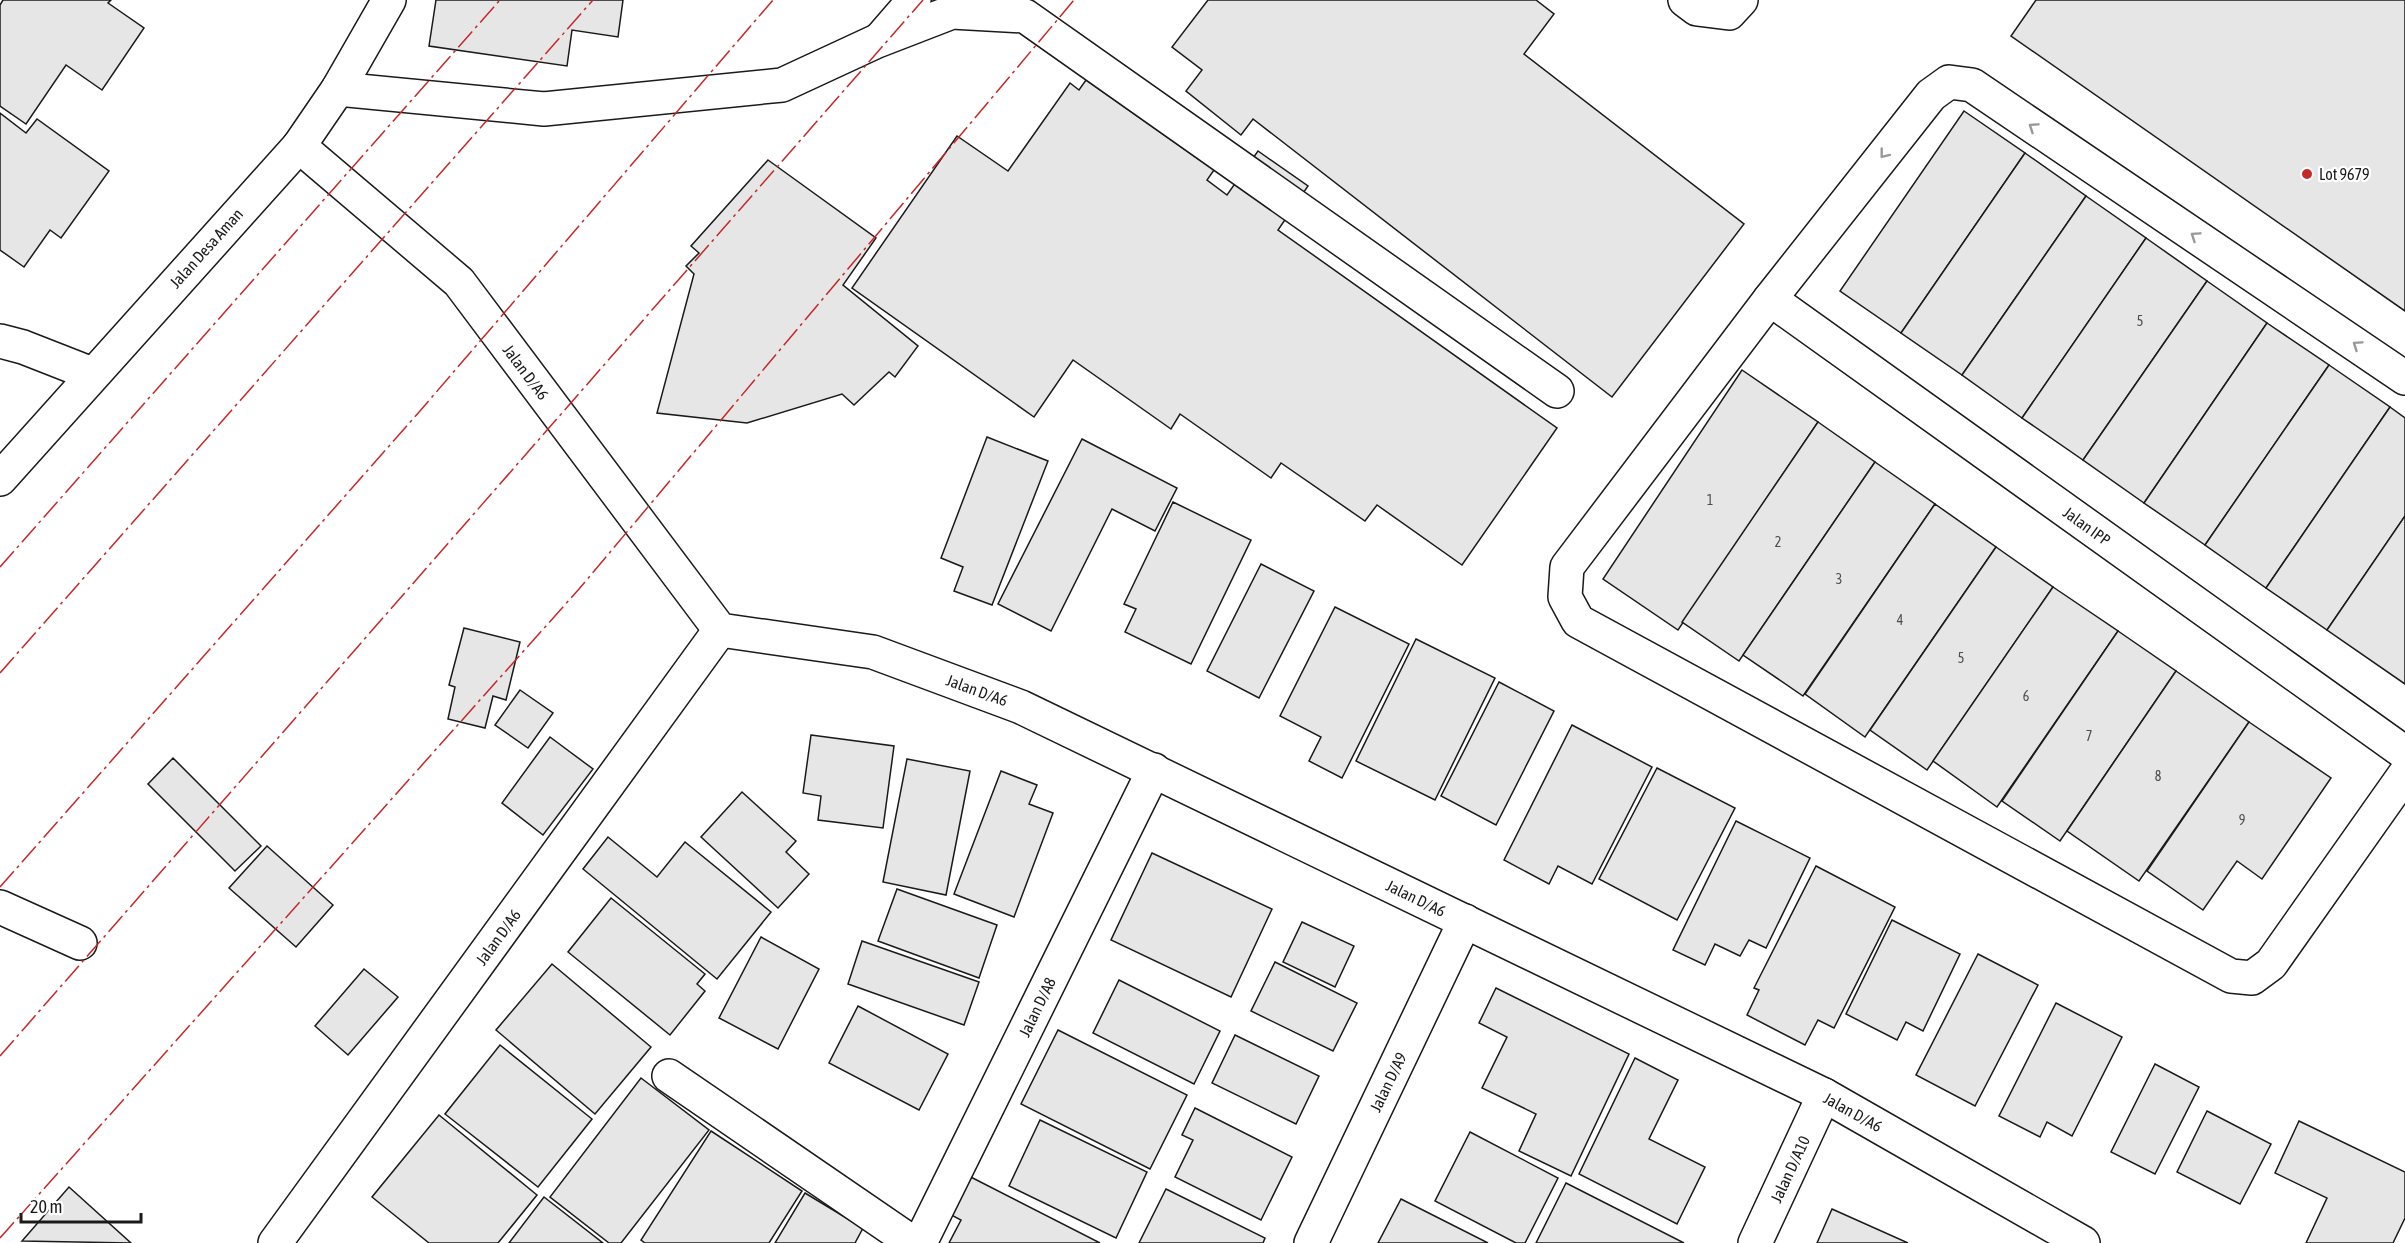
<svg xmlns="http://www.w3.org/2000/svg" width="2405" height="1243" font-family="'Asap Condensed',sans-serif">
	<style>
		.building { fill: #e6e6e6; stroke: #1a1a1a; stroke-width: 1.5 }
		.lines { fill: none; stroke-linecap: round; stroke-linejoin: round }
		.minor-casing { stroke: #1a1a1a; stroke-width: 36 }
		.minor { stroke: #fff; stroke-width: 33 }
		.power { stroke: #c62828; stroke-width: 1.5; stroke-dasharray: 21 4.5 3 4.5; stroke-linecap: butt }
		.oneway { stroke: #989898 }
		.poi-dot { fill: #c62828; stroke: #fff; stroke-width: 2 }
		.labels { text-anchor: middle; stroke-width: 4.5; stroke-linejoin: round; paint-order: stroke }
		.number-label { font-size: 14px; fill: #4d4d4d }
		.poi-label { font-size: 16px; fill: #1a1a1a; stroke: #fff; text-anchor: start }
		.street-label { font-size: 16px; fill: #1a1a1a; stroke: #fff }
	</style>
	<rect width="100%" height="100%" fill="#fff"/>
	<g class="building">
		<polygon points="3,0 111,0 108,3 144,28 102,90 66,65 26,124 0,106 0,5"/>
		<polygon points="436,0 623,0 618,37 572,30 567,66 429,46"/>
		<polygon points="1208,0 1536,0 1554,14 1524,54 1744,224 1612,397 1253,119 1241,135 1186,91 1202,70 1172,47"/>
		<polygon points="2036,0 2405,0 2405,311 2011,36"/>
		<polygon points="1086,80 1214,170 1207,180 1227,195 1258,151 1308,186 1278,230 1557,428 1462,565 1377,505 1365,521 1281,463 1271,478 1180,414 1171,429 1073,360 1034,417 852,288 957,136 1008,171 1070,83 1079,90"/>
		<polygon points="1964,111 2025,153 1901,333 1840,291"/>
		<polygon points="0,113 26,133 37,119 109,171 61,238 50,230 24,267 0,250"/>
		<polygon points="2025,153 2086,196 1962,375 1901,333"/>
		<polygon points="768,160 876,238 843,285 918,346 895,377 889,372 854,405 842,394 747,423 657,413 694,274 686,266 699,253 691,246"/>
		<polygon points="2086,196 2146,238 2022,418 1962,375"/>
		<polygon points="2146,238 2207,281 2083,460 2022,418"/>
		<polygon points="2207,281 2267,323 2144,503 2083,460"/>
		<polygon points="2267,323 2329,365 2205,545 2144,503"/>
		<polygon points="2329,365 2390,407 2266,588 2205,545"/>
		<polygon points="1742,370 1818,422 1678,630 1603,579"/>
		<polygon points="2390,407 2405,418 2405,516 2327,630 2266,588"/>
		<polygon points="1818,422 1875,462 1739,661 1682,622"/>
		<polygon points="987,437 1048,461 992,605 954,591 963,567 941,558"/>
		<polygon points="1082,439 1177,488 1155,531 1112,509 1051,631 998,604"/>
		<polygon points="1875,462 1935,504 1803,696 1743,655"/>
		<polygon points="1173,502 1251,540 1191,664 1125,632 1136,609 1124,604"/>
		<polygon points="1935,504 1996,547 1865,737 1805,694"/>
		<polygon points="2405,516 2405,684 2327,630"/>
		<polygon points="1996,547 2053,587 1927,770 1870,730"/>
		<polygon points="1261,564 1314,591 1259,698 1207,671"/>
		<polygon points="2053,587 2118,631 1997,807 1933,761"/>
		<polygon points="1335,607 1409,644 1342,778 1309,761 1321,737 1280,716"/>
		<polygon points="464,628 520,642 506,700 493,696 485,728 448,719 455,687 449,685"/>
		<polygon points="2118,631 2176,671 2060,841 2002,801"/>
		<polygon points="1416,639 1495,678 1435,800 1356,761"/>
		<polygon points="2176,671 2249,722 2139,881 2067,831"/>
		<polygon points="1499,682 1554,711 1496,825 1441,796"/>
		<polygon points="520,690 553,713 528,748 495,725"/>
		<polygon points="2249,722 2331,778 2262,879 2237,861 2203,910 2147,871"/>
		<polygon points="1572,725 1652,767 1592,884 1558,866 1549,884 1504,860"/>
		<polygon points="811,735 894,746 883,828 818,820 821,796 803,793"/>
		<polygon points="550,737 593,769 543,835 502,803"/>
		<polygon points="173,758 261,846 235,871 148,784"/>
		<polygon points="907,759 970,771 946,895 883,882"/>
		<polygon points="1657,768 1735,808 1677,920 1599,879"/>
		<polygon points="1001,771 1037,785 1029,804 1053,813 1014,917 954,894"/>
		<polygon points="742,792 796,841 786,852 809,874 778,908 701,837"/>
		<polygon points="1736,821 1810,858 1766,948 1749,940 1740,956 1715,944 1705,965 1673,950"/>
		<polygon points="608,837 657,877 685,842 771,912 717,979 583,869"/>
		<polygon points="267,846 333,905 296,947 229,888"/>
		<polygon points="1152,853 1272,909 1231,997 1111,940"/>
		<polygon points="1816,866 1895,907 1834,1028 1818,1020 1805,1045 1747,1015 1759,990 1754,988"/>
		<polygon points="897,889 997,925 979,978 878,941"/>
		<polygon points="611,898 705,974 697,984 705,991 670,1035 568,952"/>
		<polygon points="1892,920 1960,954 1923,1031 1906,1022 1897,1040 1846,1014"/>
		<polygon points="1302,922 1354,946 1335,987 1283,962"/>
		<polygon points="761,937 819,969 778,1049 719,1018"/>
		<polygon points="862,941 979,982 964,1025 848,984"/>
		<polygon points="1978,954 2038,985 1975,1106 1916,1075"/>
		<polygon points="1275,962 1357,1003 1333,1051 1251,1011"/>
		<polygon points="552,964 651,1047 595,1114 496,1030"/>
		<polygon points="364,969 398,997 348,1055 315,1026"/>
		<polygon points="1119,980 1220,1031 1194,1084 1093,1033"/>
		<polygon points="1496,988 1629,1054 1571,1176 1519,1151 1536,1114 1482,1088 1507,1037 1479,1023"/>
		<polygon points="2056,1003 2122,1037 2072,1136 2047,1122 2040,1137 1999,1116"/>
		<polygon points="858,1006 948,1054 919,1110 829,1063"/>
		<polygon points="1058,1030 1187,1095 1150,1169 1021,1104"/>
		<polygon points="1235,1035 1319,1076 1296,1124 1212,1083"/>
		<polygon points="500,1045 592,1119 538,1187 445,1114"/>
		<polygon points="1635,1058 1678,1080 1649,1139 1705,1167 1677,1224 1579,1174"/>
		<polygon points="2155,1064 2199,1087 2155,1174 2111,1152"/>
		<polygon points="641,1078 709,1130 621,1243 609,1243 550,1197"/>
		<polygon points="1195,1108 1292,1157 1261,1220 1175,1177 1193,1140 1182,1135"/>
		<polygon points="2207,1111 2271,1144 2240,1204 2177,1172"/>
		<polygon points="439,1115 537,1195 498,1243 429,1243 372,1197"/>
		<polygon points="1040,1120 1147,1172 1116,1238 1009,1186"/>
		<polygon points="2299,1121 2405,1172 2405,1218 2393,1243 2306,1243 2327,1198 2275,1173"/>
		<polygon points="711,1131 802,1191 769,1243 645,1243 641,1240"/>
		<polygon points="1470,1132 1558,1178 1525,1243 1516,1243 1435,1201"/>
		<polygon points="959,1171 1100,1243 949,1243 961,1220 940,1209"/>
		<polygon points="1566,1183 1684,1243 1536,1243"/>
		<polygon points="69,1187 131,1243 22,1241"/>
		<polygon points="1166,1189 1265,1238 1263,1243 1139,1243"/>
		<polygon points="805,1193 863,1228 855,1243 775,1243"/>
		<polygon points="544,1197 603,1243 509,1243"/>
		<polygon points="1401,1199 1488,1243 1378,1243"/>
		<polygon points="1832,1209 1908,1243 1817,1243"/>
	</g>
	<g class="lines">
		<defs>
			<g id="minor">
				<polyline points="1685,0 1697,9 1729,13 1741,0"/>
				<polyline points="881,38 914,0"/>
				<polyline points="338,89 544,109 782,85 877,41 952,12 1025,16 1557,391"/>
				<polyline points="299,146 459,282 720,630 873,652 1021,707 1824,1095 2083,1243"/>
				<polyline points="1770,299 2405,753"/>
				<polyline points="0,341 23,347 92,374"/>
				<polyline points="2405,378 1972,85 1949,82 1931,95 1770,299 1567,567 1565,597 1578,621 2231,976 2252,978 2271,964 2405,774"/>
				<polyline points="0,479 299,146 338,89 389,0"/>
				<polyline points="0,907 80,943"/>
				<polyline points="669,1076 913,1243"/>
				<polyline points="275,1243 720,630"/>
				<polyline points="920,1243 1154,770"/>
				<polyline points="1311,1243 1465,921"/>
				<polyline points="1755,1243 1824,1095"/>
			</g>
		</defs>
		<use href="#minor" class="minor-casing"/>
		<use href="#minor" class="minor"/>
		<g class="power">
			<polyline points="0,567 500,0"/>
			<polyline points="0,673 593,0"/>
			<polyline points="0,887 420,411 773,0"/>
			<polyline points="0,1056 923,0"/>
			<polyline points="0,1238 579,589 1074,0"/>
		</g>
	</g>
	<defs><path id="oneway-chevron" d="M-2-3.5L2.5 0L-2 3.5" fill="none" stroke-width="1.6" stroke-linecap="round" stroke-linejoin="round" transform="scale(1.5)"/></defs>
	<g class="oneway">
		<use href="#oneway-chevron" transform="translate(2033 127) rotate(-146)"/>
		<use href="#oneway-chevron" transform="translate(1884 154) rotate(128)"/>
		<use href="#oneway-chevron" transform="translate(2195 236) rotate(-146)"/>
		<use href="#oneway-chevron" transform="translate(2357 345) rotate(-146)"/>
	</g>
	<circle class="poi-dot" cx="2307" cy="174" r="6"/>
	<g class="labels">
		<g class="number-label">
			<text x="2140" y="326">5</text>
			<text x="1710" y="505">1</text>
			<text x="1778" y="547">2</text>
			<text x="1839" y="584">3</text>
			<text x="1900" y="625">4</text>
			<text x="1961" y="663">5</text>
			<text x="2026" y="701">6</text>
			<text x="2089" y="741">7</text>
			<text x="2158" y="781">8</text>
			<text x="2242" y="825">9</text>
		</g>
		<g class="poi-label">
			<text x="2319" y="180">Lot 9679</text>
		</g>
		<g class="street-label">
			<text transform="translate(206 248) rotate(-48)" y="6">Jalan Desa Aman</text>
			<text transform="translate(526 372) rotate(53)" y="6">Jalan D/A6</text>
			<text transform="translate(2087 526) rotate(36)" y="6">Jalan IPP</text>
			<text transform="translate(977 690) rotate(20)" y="6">Jalan D/A6</text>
			<text transform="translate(1416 898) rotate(26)" y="6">Jalan D/A6</text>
			<text transform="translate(498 937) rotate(-54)" y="6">Jalan D/A6</text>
			<text transform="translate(1037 1007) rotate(-64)" y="6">Jalan D/A8</text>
			<text transform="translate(1388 1082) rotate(-64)" y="6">Jalan D/A9</text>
			<text transform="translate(1853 1112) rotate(29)" y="6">Jalan D/A6</text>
			<text transform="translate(1790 1169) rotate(-65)" y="6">Jalan D/A10</text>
		</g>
	</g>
	<path d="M21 1213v9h120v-9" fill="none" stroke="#1a1a1a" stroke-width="3"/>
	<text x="30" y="1213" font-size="18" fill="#1a1a1a" stroke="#ffffff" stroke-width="4.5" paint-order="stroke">20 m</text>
</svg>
